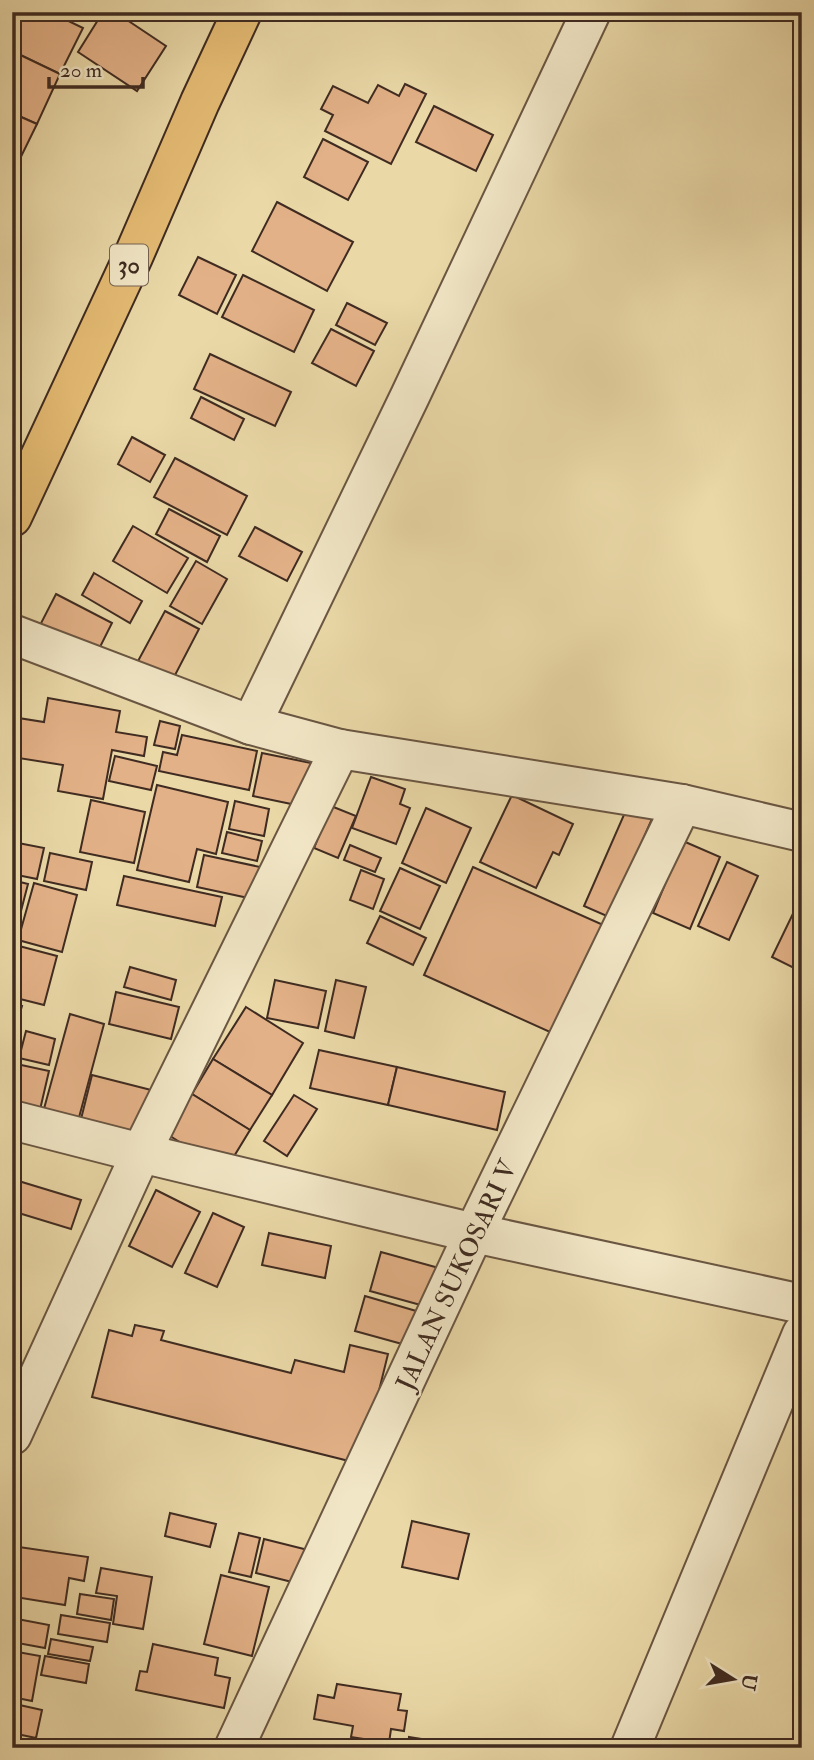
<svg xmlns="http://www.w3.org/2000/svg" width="814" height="1760" font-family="'IM FELL Double Pica',serif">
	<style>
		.building { fill: #e3b187; stroke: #3f2b21; stroke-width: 2 }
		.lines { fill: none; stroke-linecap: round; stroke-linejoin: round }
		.minor-casing { stroke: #6a5642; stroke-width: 42 }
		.highway-casing { stroke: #3f2b21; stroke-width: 42 }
		.minor { stroke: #f1e6c6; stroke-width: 38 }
		.highway { stroke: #e5bc74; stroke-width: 38 }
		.labels { text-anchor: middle; stroke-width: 5; stroke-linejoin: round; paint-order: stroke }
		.shield { fill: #f1e6c6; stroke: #746352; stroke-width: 2 }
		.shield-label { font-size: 24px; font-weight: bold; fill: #3f2b21 }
		.street-label { font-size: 26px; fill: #3f2b21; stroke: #f1e6c6 }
	</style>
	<rect width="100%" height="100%" fill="#ead8a7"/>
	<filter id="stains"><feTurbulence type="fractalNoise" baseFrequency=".00286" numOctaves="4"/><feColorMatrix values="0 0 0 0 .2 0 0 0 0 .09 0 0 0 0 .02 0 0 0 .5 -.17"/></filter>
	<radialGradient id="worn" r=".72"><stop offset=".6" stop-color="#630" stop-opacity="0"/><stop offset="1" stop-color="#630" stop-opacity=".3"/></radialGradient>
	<g class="building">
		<polygon points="12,12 50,12 83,28 60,74 12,51"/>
		<polygon points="103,12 115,12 166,46 137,91 78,52"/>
		<polygon points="12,51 60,74 37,124 12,113"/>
		<polygon points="405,84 426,94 391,164 325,131 333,115 321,109 333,86 368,103 378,85 399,96"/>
		<polygon points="434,106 493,135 476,171 416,142"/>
		<polygon points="12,113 37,124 12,175"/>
		<polygon points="323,139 368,162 348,200 304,177"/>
		<polygon points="277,202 353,242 327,291 252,251"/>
		<polygon points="198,257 236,275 217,314 179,295"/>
		<polygon points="243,275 314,310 294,352 222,317"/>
		<polygon points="347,303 387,323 375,345 336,325"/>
		<polygon points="331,329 374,351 356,386 312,363"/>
		<polygon points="210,354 291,392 275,426 194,389"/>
		<polygon points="201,397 244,419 234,440 191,418"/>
		<polygon points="132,437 165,455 150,482 118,464"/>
		<polygon points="175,458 247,496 227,535 154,497"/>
		<polygon points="169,509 220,536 207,562 156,534"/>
		<polygon points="133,526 188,558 167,593 113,561"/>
		<polygon points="255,527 302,552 287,581 239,556"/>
		<polygon points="196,561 227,579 202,624 170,606"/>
		<polygon points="94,573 142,601 130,623 82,595"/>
		<polygon points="56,594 112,623 93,661 37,631"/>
		<polygon points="165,611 199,629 173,679 138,661"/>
		<polygon points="48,698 120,711 116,732 147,737 144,756 112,750 103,799 58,791 63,765 12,757 12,717 44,722"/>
		<polygon points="160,721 180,726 175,749 154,745"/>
		<polygon points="182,735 257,751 249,790 159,771 163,752 177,755"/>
		<polygon points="262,753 311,763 301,806 253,796"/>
		<polygon points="115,756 157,766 151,790 109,781"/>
		<polygon points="371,777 405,789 400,804 410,808 396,844 352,828"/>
		<polygon points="157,785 228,802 216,854 197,849 189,882 137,870"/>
		<polygon points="512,795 573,824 559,855 553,852 536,888 480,862"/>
		<polygon points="91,800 145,812 134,863 80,852"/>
		<polygon points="235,801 269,809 264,836 229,829"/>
		<polygon points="630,801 655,812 609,917 584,906"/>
		<polygon points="331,806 356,816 338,858 314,848"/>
		<polygon points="426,808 471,828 446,883 402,863"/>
		<polygon points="227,832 262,841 257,861 222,853"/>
		<polygon points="683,841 720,857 690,929 653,913"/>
		<polygon points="13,842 44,848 37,879 12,874"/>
		<polygon points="350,845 381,858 375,872 344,860"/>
		<polygon points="50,853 92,862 86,890 44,881"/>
		<polygon points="204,855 260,867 253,899 197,887"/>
		<polygon points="727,862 758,876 729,940 698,926"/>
		<polygon points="473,867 610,928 561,1037 424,975"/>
		<polygon points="400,868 440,886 420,929 380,911"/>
		<polygon points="361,870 384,879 373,909 350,900"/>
		<polygon points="124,876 222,897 215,926 117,905"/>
		<polygon points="12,880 28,884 15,934 12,934"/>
		<polygon points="34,883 77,895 62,952 18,940"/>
		<polygon points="802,895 802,972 772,957"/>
		<polygon points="380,916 426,938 413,965 367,943"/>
		<polygon points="19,946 57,956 44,1005 12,997 12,972"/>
		<polygon points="130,967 176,980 171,1000 124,987"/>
		<polygon points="275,980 326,991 318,1028 267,1018"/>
		<polygon points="336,980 366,987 354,1038 325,1031"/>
		<polygon points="116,992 179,1007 171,1039 109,1024"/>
		<polygon points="12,1003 22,1006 16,1026 12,1025"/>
		<polygon points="246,1007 303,1043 272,1095 213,1059"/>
		<polygon points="70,1014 104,1024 77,1125 42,1116"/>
		<polygon points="26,1031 55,1039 49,1065 19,1058"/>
		<polygon points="319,1050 397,1067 388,1105 310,1088"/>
		<polygon points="213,1059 272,1095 250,1130 192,1094"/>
		<polygon points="12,1063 49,1071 39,1114 12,1108"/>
		<polygon points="397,1067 505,1092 497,1130 388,1105"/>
		<polygon points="92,1075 159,1092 148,1136 81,1119"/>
		<polygon points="192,1094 250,1130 225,1171 167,1134"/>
		<polygon points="294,1095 317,1109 287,1156 264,1141"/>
		<polygon points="12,1179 81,1200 71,1229 12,1211"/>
		<polygon points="156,1190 200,1212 172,1267 129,1246"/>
		<polygon points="213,1213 244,1227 217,1287 185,1273"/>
		<polygon points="269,1233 331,1246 325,1278 262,1265"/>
		<polygon points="381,1252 446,1270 435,1309 370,1291"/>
		<polygon points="365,1296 423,1313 413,1347 355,1331"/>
		<polygon points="135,1325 164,1331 161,1340 291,1373 295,1360 344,1372 350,1345 388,1354 361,1464 92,1397 109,1330 132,1336"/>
		<polygon points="170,1513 216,1524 210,1547 165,1536"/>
		<polygon points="412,1521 469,1534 458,1579 402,1567"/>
		<polygon points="239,1533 260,1538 251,1577 229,1572"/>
		<polygon points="264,1539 308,1550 300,1584 256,1573"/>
		<polygon points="12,1546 88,1557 84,1581 69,1578 65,1605 15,1597 16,1587 12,1586"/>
		<polygon points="101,1568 152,1577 143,1629 113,1624 117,1596 96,1593"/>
		<polygon points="221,1575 269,1587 252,1656 204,1644"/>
		<polygon points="80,1594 114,1599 111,1620 77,1614"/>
		<polygon points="61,1615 110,1623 107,1642 58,1634"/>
		<polygon points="12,1618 49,1625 45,1648 12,1642"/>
		<polygon points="51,1639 93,1647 90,1661 48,1654"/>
		<polygon points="153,1644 218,1658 215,1675 230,1678 224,1708 136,1690 140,1671 147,1672"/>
		<polygon points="12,1651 40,1656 32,1701 12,1697"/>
		<polygon points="45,1656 89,1664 86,1683 41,1675"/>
		<polygon points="337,1684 401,1694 398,1710 407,1711 404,1731 391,1729 389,1743 351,1737 353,1726 314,1719 318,1695 334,1698"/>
		<polygon points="15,1704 42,1710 36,1738 12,1733 12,1718"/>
		<polygon points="409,1737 441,1742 440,1748 408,1748"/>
		<polygon points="80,1740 110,1746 110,1748 79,1748"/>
	</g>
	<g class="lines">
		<defs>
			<g id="minor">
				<polyline points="12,634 251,725 340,749 682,804 802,832"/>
				<polyline points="251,725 410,396 591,12"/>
				<polyline points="12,1120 141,1153 474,1233 802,1304"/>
				<polyline points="12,1435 141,1153 340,749"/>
				<polyline points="234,1748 474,1233 682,804"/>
				<polyline points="630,1748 802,1334"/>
			</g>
			<polyline id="highway" points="12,517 133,257 200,102 242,12"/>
		</defs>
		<use href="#minor" class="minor-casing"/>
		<use href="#highway" class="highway-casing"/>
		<use href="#minor" class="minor"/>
		<use href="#highway" class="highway"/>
	</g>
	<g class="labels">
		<rect class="shield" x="110" y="244.5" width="38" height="41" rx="5"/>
		<g class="shield-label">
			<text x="129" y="273">30</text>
		</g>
		<g class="street-label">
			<text transform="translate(456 1275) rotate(-65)" y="9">JALAN SUKOSARI V</text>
		</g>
	</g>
	<rect width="814" height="1760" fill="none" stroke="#ead8a7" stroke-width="42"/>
	<rect x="14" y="14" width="786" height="1732" fill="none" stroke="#3f2b21" stroke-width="3.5"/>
	<rect x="21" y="21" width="772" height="1718" fill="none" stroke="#3f2b21" stroke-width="2"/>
	<g transform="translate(733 1679) rotate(101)" stroke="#f1e6c6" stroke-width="5" paint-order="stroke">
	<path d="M0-5L12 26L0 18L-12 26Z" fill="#3f2b21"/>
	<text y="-10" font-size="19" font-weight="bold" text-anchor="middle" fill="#3f2b21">U</text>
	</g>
	<path d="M49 77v10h94v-10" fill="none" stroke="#3f2b21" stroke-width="3.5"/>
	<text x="60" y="77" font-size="21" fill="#3f2b21" stroke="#f1e6c6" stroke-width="5" paint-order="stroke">20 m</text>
	<rect width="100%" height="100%" filter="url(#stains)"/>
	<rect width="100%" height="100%" fill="url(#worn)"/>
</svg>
